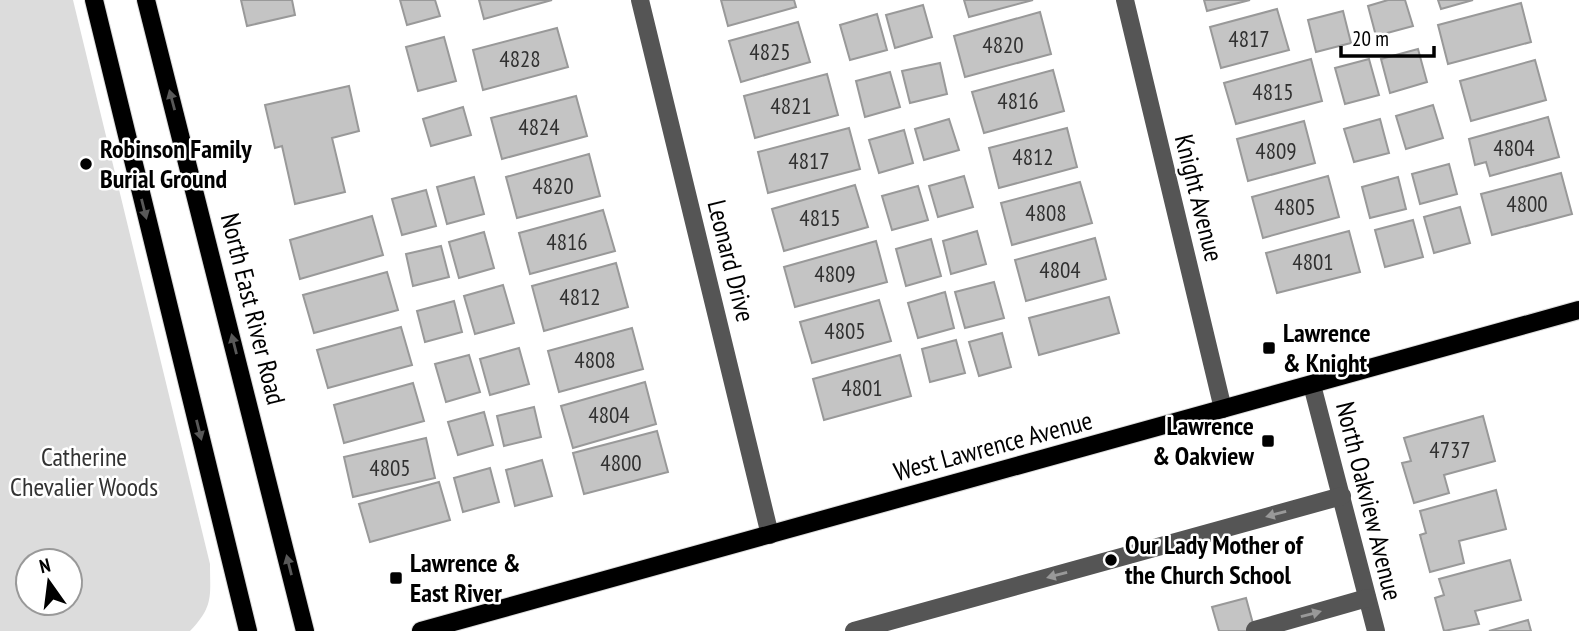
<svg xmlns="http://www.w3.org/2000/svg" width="1579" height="631" font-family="'PT Sans Narrow',sans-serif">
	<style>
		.green { fill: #dcdcdc; fill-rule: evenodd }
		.building { fill: #c4c4c4; stroke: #999; stroke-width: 2 }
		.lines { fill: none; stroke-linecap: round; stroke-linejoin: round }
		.major-casing { stroke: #dbdbdb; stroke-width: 20 }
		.minor { stroke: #555; stroke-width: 18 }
		.major { stroke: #000; stroke-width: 18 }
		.oneway { fill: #595959 }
		.oneway2 { fill: #999 }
		.poi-dot { fill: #000; stroke: #fff; stroke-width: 2.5 }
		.labels { text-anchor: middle; stroke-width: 5; stroke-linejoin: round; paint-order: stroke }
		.number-label { font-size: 23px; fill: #313131 }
		.poi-label { font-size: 26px; font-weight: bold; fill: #000; stroke: #fff; text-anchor: start }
		.street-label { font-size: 26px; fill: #000; stroke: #fff }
		.park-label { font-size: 26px; fill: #333; stroke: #fff }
	</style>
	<rect width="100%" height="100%" fill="#fff"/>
	<path class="green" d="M0,0h73l137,564c0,32 4,42 -20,67h-190zM28,561h42v42h-42z"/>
	<g class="building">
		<polygon points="241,0 292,0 295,15 247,26"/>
		<polygon points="400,0 435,0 440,16 407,25"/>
		<polygon points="479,0 552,0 484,19"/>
		<polygon points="721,0 794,0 796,7 728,26"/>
		<polygon points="964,0 1033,0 969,17"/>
		<polygon points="1204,0 1250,0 1207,11"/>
		<polygon points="1388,0 1405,0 1413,26 1376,36 1368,6"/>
		<polygon points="1438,0 1473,0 1441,9"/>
		<polygon points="1521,3 1531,42 1448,64 1438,25"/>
		<polygon points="923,5 932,37 895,48 886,15"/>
		<polygon points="1277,9 1289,50 1221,68 1210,27"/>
		<polygon points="1343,11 1351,43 1316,52 1308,20"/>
		<polygon points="1040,12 1051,54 965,77 954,36"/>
		<polygon points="877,14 887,50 850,60 840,25"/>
		<polygon points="798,22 810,62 741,82 729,41"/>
		<polygon points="557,28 568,67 483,90 473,50"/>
		<polygon points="444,37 456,81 418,91 406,47"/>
		<polygon points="1418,49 1427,82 1390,93 1381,59"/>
		<polygon points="1311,59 1322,101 1236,124 1224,83"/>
		<polygon points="1369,59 1379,95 1345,104 1335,68"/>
		<polygon points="1535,60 1546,100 1471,121 1460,81"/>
		<polygon points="940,63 947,94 910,103 902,71"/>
		<polygon points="1053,70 1064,111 984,133 972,92"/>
		<polygon points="890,72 900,107 865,117 856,81"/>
		<polygon points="827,74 838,115 755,138 744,96"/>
		<polygon points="349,86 359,131 332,138 345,192 295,204 282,146 275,148 265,105"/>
		<polygon points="576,96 587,136 502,159 491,118"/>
		<polygon points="1433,105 1443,138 1406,149 1396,116"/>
		<polygon points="463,107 471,135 431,146 423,119"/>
		<polygon points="1548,117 1559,157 1490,176 1486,162 1475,165 1469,139"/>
		<polygon points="949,119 959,150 924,160 915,129"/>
		<polygon points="1380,119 1389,153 1354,162 1344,129"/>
		<polygon points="1304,121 1315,163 1248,181 1237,139"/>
		<polygon points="849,128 860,169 768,193 758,152"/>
		<polygon points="1067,128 1077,167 999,188 989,148"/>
		<polygon points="904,130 913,163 879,173 869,140"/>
		<polygon points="589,154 600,196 517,218 506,177"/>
		<polygon points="1449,164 1457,194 1420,204 1412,174"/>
		<polygon points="1561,173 1572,214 1492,235 1481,194"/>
		<polygon points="964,176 973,207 938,217 929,186"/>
		<polygon points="1328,176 1339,217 1263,238 1252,197"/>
		<polygon points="474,177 484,214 447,224 437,187"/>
		<polygon points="1398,177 1406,209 1370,218 1362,187"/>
		<polygon points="1080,182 1092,223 1012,245 1001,203"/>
		<polygon points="855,185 868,227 784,251 772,209"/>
		<polygon points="918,186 928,220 892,230 882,196"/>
		<polygon points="426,190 436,226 402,235 392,199"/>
		<polygon points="1460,207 1470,243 1434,253 1424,217"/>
		<polygon points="603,210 615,251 530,274 519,233"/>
		<polygon points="372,216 383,255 300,279 290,240"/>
		<polygon points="1413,220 1423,257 1385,267 1375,230"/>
		<polygon points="977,231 986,264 951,274 943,241"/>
		<polygon points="1349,231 1360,272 1277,293 1266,253"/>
		<polygon points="484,232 494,268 459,278 449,242"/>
		<polygon points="1095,238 1106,279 1026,301 1015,260"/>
		<polygon points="931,239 941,276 906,286 896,249"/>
		<polygon points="876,241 887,282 795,307 784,267"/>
		<polygon points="441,246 449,277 413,286 406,254"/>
		<polygon points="616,263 628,307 544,331 532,286"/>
		<polygon points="387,272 398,310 314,333 303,295"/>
		<polygon points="994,282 1004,318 965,328 955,292"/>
		<polygon points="503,285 514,323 475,334 464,296"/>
		<polygon points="945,292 954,328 918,338 908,303"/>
		<polygon points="1109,297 1119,333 1039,355 1029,318"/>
		<polygon points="879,300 891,341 812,363 800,322"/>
		<polygon points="454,301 462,332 425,342 417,311"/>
		<polygon points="401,327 412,365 328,388 317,350"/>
		<polygon points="632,328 643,369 559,392 548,351"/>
		<polygon points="1002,333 1011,367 979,376 969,342"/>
		<polygon points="956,340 965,373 930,382 922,349"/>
		<polygon points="519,348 529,384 490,395 480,359"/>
		<polygon points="469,355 480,392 446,402 435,364"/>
		<polygon points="900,355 911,396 824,420 813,379"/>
		<polygon points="645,382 656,424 573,448 561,406"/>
		<polygon points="413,383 424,421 344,443 334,405"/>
		<polygon points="534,407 541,437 504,446 497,416"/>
		<polygon points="484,412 493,445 458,455 448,422"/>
		<polygon points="1483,416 1495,461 1444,475 1449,493 1414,503 1402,463 1411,461 1404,438"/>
		<polygon points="657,431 668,472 584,494 573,453"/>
		<polygon points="426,438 435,478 353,497 344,457"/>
		<polygon points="542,460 552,496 515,506 506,470"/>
		<polygon points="490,468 499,502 463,512 454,478"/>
		<polygon points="439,482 450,520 370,542 359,504"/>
		<polygon points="1496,490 1506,529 1459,541 1464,563 1430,572 1420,535 1426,533 1420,511"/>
		<polygon points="1510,560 1521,600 1475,611 1479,624 1444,631 1435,598 1444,595 1439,579"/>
		<polygon points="1246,598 1255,631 1219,631 1212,607"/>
		<polygon points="1528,620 1531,631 1489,631"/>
	</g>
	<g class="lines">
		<defs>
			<g id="major">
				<polyline points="94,0 248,631"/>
				<polyline points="146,0 305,631"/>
				<polyline points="421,631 1579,310"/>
			</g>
		</defs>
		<use href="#major" class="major-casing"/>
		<g class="minor">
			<polyline points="640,0 770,535"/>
			<polyline points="1125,0 1223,409"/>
			<polyline points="1312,385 1376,631"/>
			<polyline points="1255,630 1367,598"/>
			<polyline points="854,631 1342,496"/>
		</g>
		<use href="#major" class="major"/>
	</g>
	<defs><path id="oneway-solid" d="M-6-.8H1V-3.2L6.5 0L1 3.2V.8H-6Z" transform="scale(1.75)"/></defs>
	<g class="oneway">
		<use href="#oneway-solid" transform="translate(172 100) rotate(-105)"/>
		<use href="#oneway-solid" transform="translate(144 209) rotate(76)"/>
		<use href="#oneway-solid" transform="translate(234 344) rotate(-104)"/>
		<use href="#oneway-solid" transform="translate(199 430) rotate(76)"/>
		<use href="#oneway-solid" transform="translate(289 565) rotate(-104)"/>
	</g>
	<g class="oneway2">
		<use href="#oneway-solid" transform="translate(1276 514) rotate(165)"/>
		<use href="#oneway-solid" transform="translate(1057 575) rotate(165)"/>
		<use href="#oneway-solid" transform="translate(1311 614) rotate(-15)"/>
	</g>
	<g class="poi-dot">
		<circle cx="86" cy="164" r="7"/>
		<rect x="1262" y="341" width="14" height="14" rx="3.5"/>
		<rect x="1261" y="434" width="14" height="14" rx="3.5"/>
		<circle cx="1111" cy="560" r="7"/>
		<rect x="389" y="571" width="14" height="14" rx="3.5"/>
	</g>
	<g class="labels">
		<g class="number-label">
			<text x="1249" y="47">4817</text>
			<text x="1003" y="53">4820</text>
			<text x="770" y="60">4825</text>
			<text x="520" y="67">4828</text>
			<text x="1273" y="100">4815</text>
			<text x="1018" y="109">4816</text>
			<text x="791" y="114">4821</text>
			<text x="539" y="135">4824</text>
			<text x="1514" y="156">4804</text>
			<text x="1276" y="159">4809</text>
			<text x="1033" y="165">4812</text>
			<text x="809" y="169">4817</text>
			<text x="553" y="194">4820</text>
			<text x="1527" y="212">4800</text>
			<text x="1295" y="215">4805</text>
			<text x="1046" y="221">4808</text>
			<text x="820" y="226">4815</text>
			<text x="567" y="250">4816</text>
			<text x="1313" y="270">4801</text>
			<text x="1060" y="278">4804</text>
			<text x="835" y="282">4809</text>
			<text x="580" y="305">4812</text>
			<text x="845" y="339">4805</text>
			<text x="595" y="368">4808</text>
			<text x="862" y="396">4801</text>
			<text x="609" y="423">4804</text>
			<text x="1450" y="458">4737</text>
			<text x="621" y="471">4800</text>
			<text x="390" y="476">4805</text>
		</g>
		<g class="poi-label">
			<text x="100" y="158">Robinson Family<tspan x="100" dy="30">Burial Ground</tspan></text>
			<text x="1283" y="342">Lawrence<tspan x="1283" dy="30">&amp; Knight</tspan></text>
			<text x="1254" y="435" text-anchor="end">Lawrence<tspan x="1254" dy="30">&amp; Oakview</tspan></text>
			<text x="1125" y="554">Our Lady Mother of<tspan x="1125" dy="30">the Church School</tspan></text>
			<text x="410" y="572">Lawrence &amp;<tspan x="410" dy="30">East River</tspan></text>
		</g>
		<g class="street-label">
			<text transform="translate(1199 198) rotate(76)" y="9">Knight Avenue</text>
			<text transform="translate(731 261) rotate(76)" y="9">Leonard Drive</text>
			<text transform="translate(253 309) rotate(76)" y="9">North East River Road</text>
			<text transform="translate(993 446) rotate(-15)" y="9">West Lawrence Avenue</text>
			<text transform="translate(1369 501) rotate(76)" y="9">North Oakview Avenue</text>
		</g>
		<g class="park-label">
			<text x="84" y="466">Catherine<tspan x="84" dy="30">Chevalier Woods</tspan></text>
		</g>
	</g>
	<g transform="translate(49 582) rotate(346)"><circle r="33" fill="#ffffff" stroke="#999999" stroke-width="2"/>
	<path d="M0-5L12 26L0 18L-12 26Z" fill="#000000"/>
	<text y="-10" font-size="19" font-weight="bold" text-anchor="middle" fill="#000000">N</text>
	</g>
	<path d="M1341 46v10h93v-10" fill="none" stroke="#000000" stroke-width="3.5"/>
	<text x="1352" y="46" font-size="21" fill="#000000" stroke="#ffffff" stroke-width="5" paint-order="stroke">20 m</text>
</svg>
